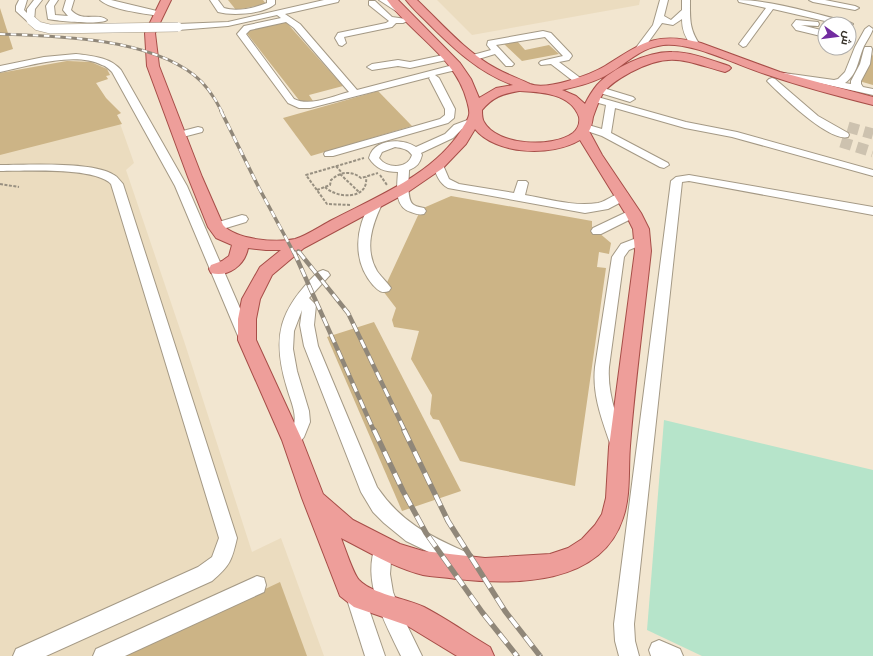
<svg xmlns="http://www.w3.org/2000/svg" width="873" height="656" font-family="'IBM Plex Serif',Cairo,serif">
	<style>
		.built { fill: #ebdcbf }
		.green { fill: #b6e4ca }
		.building { fill: #ccb486 }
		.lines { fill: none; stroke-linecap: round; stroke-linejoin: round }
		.minor-tunnel { stroke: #cdc2af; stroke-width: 11; stroke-dasharray: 11 5.5; stroke-linecap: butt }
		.minor-casing { stroke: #a49985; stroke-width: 2 }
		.major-casing { stroke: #a74e48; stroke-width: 2 }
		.path { stroke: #989081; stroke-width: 2; stroke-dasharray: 3 1.5; stroke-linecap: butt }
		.minor { fill: #fff; fill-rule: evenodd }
		.major { fill: #ee9e9a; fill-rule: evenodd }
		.rail-far3-casing { stroke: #908779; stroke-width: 3 }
		.rail-far2-casing { stroke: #908779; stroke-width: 3.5 }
		.rail-far1-casing { stroke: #908779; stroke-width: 4.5 }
		.rail-casing { stroke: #908779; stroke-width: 5.5 }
		.rail-far3 { stroke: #fff; stroke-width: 2; stroke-dasharray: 5.5; stroke-linecap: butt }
		.rail-far2 { stroke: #fff; stroke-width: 2.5; stroke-dasharray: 7; stroke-linecap: butt }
		.rail-far1 { stroke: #fff; stroke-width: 3; stroke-dasharray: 9; stroke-linecap: butt }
		.rail { stroke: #fff; stroke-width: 4; stroke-dasharray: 12; stroke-linecap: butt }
		.minor-bridge-casing { stroke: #a49985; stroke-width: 10; stroke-linecap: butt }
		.minor-bridge { stroke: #fff; stroke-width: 9 }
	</style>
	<rect width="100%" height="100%" fill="#f2e6d0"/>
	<g class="built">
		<polygon points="437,0 640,0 639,5 472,35"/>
		<polygon points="67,61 91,62 107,69 110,75 106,76 108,79 96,83 106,98 121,113 117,115 134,163 126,170 185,344 252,552 281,538 324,656 0,656 0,73"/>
	</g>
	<polygon class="green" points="664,420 873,470 873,656 702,656 647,630"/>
	<g class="building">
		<polygon points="228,0 263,0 266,4 236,10"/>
		<polygon points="0,8 13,49 0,53"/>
		<polygon points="286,22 343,86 309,95 313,101 302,104 245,31"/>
		<polygon points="517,41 525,50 549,45 559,54 522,61 504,44"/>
		<polygon points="873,54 873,85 859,81"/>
		<polygon points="67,61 91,62 107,69 110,75 106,76 108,79 96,83 106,98 121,113 117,115 122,124 0,155 0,73"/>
		<polygon points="378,91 412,126 311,156 283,118"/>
		<polygon points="451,196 592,221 592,227 611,243 609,254 599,252 597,267 606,268 575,486 460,461 439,420 433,419 430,414 432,395 411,359 419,331 394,327 392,320 396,308 383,291 421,209"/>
		<polygon points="374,322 461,491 402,511 327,337"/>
		<polygon points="280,582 307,656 124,656"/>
	</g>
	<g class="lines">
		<g class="minor-tunnel">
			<polyline points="848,127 873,134"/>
			<polyline points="841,142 873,152"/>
		</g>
		<defs>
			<g id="minor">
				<polygon points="19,0 27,0 24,10 27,13 27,9 34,0 42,0 35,9 34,22 28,22 16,11 16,6"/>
				<path d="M50,0h8l-4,6 1,9 13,1 -5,-6 3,-10h8l-3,10c11,13 27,2 36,10 -5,5 -50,1 -59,-1l-2,-13z"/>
				<path d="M100,0h11l50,12 1,2 -4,2c-15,-3 -47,-6 -58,-16z"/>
				<path d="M210,0h8l6,8c13,4 30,0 43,-5v-3h8v4c-11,10 -43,12 -57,8z"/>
				<path d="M324,0h15l-1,2 -53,12 15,10 57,66 100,-26 3,1 2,2 -2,2 -25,6 4,3 16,31 -1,9 -6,5 -115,33h-8l-1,-2 1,-2 115,-33 5,-4v-6l-16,-31 1,-1 -120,31h-11l-11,-5 -51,-69 7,-8 37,-8 -4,-3 -49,11 -50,4 -4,-3 4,-3 50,-2zM286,22l8,6 55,64c-16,4 -39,15 -55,7l-48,-65 4,-4z"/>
				<polygon points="379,0 389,0 409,13 408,15 402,15"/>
				<path d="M660,0h8l-4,16 7,4 11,-10v-10h8c0,19 -1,29 10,45l-1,2h-6c-8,-9 -11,-17 -11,-28l-9,6 -11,-2 -20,28h-6l-1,-2 18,-24z"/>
				<path d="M738,0c34,0 77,14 111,22l4,2 -4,2v-2h-11l-65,-15 -27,37 -3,1 -4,-3 27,-36 -27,-6z"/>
				<polygon points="809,0 825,0 855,6 859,8 855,10 813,2"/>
				<polygon points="369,1 375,1 392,17 406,19 407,21 403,23 396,23 392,27 344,37 346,43 342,46 339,45 335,38 338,33 386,23 389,21 369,5"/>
				<polygon points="796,20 818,22 819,24 818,26 801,25 825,31 825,37 796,30 792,25"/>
				<path d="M869,26l4,3c-2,6 -6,11 -9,17 -6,13 -6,28 -19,37l6,1v-3l9,-17 4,-15 1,-2h6l1,2 -2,15 -9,17v3l2,3 10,2v6l-54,-12 -35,-4 -5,-3 5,-3 50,7 4,-1 7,-7 10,-25 10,-18z"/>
				<polygon points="543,31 551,33 571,54 572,56 569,60 559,62 583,80 585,82 583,84 577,84 551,64 541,65 539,63 541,61 563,56 545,37 496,45 512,62 514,64 512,66 506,66 495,54 472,61 468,58 469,56 491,50 487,45 488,41"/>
				<path d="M76,54c16,2 34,3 45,16l66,116 65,150 -2,4 -5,1 -5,-1 -2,-4 -63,-150 -63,-114c-3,-3 -6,-6 -10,-7 -27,-14 -74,1 -102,7v-6l44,-9z"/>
				<polygon points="448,54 452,57 451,59 410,68 398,66 372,70 367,67 372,64 398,60 410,62"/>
				<path d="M772,78l3,1 43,37 30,17 1,2 -1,2c-19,5 -66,-41 -79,-54l-2,-2 2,-2z"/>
				<polygon points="600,87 633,97 635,99 630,102 597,92 595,90 597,88"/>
				<polygon points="594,96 686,122 737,132 873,170 873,176 732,137 685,128 615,108 611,133 668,163 669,165 664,168 660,167 602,136 581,129 580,127 581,125 585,124 602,129 606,105 591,101 589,99 591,97"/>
				<path d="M473,118l5,3 -1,2 -15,6 -9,9 -32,15 1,2c-2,8 -5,12 -13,15 0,8 -3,31 5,35 3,2 7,2 10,3l2,3 -2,3c-5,1 -8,0 -13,-2 -17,-5 -14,-25 -13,-40 -13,0 -22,-3 -29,-14 5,-20 33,-20 47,-11l29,-13 9,-9zM395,147c7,1 13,2 17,8 -4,14 -25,14 -33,3l3,-6z"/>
				<polygon points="198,127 202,128 203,130 202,132 179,138 174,135 175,133"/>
				<path d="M438,162l5,3 6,14 10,5 55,9 4,-12h8l2,2 -3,12c23,4 50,12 73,8 10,-2 18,-12 29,-10l2,3 -2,3 -19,10 -23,4 -137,-25c-9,-5 -12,-14 -15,-23z"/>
				<path d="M0,165c27,0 93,-4 114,10 4,2 6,6 9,9l114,354c-5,22 -7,28 -25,43l-166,75h-33l3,-7 182,-82 14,-10 7,-19 -108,-354c-16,-17 -86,-13 -111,-13z"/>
				<polygon points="689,175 873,207 873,215 689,181 682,182 634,624 635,641 639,656 619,656 615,641 614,624 671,181 676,177"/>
				<path d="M376,200l4,1 2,3c-10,21 -18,45 -5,67 4,6 10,11 14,17l-2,3c-8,3 -11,-1 -16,-6 -21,-24 -18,-58 -1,-84z"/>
				<polygon points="633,209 637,210 639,213 637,216 601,234 593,234 591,231 593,228"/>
				<polygon points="242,215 246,216 248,219 246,222 216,231 212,230 210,227 212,224"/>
				<path d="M642,236l4,1 2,3 -2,3 -17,7 -5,7 -15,110c-2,28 9,53 18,79l-2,5 -6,2 -6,-2 -2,-5c-9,-26 -19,-51 -16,-79l17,-110 9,-13z"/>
				<path d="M323,270l5,2 2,3 -21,23 7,7 -2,20 4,21 59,141c26,38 54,49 95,68l3,6 -3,6 -6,3 -60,-29 -22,-18 -11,-11 -12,-20 -57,-146 -4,-21 2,-15 -8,21 -1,18 4,22 12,40 1,11 -6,15 -6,8 -6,2 -6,-2 -2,-5c3,-6 8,-10 10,-16 3,-11 -4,-25 -7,-36 -16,-52 -7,-79 31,-116z"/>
				<path d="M383,539l6,3 3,6 -2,26 3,18 8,21 21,43h-21c-16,-34 -41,-76 -24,-114z"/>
				<polygon points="257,576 264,578 266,585 264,592 125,656 93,656 96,649"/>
				<polygon points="354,584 361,586 385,656 365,656 345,593 347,586"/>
				<polygon points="659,640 680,649 683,656 651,656 649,650 652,643"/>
			</g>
			<path id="major" d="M161,0h10l-16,33 4,33 43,111 21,48c13,15 53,18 72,14 11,-3 27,-14 37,-19 46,-24 102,-46 130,-91 2,-4 6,-9 7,-14 1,-4 -1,-10 -2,-14 -11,-44 -55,-66 -80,-101h11l62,63 11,16 8,19 17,-10 17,-3c-34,-12 -60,-37 -86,-63 -7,-7 -15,-14 -21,-22h11c25,24 49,52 80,69 11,6 23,10 33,15 16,7 60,-9 75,-18 37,-23 51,-35 96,-23l79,29 93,25v8c-36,-9 -73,-19 -108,-31 -29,-9 -78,-35 -107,-28 -18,3 -33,18 -48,27 -14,9 -31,13 -48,17l14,6 9,8c3,-6 7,-13 12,-19 15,-17 52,-34 75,-33 19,0 39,8 57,14l2,2 -2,2 -4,2c-41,-11 -53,-21 -94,0 -9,5 -20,11 -27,20 -5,7 -8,17 -11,25 -1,5 -1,9 -4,14l13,24 39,58 8,16 2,22c-7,65 -16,130 -21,195 -2,24 1,49 -7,72 -22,68 -109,67 -167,61 -11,-2 -22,-2 -33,-4 -29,-7 -56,-24 -82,-37 4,10 12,35 18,42 13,14 46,18 65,27 23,12 44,27 66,40l4,9h-37l-51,-31 -52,-18 -14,-11 -38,-98 -20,-58 -44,-100v-21l4,-20 18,-32 21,-17h-15l-18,-2c-3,17 -20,30 -37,25l-2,-4 2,-4 11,-4 7,-5 3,-11 -16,-7 -8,-11 -20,-50 -41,-111 -2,-33zM519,91c21,1 52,2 60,26 1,6 -1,12 -6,16 -20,15 -76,13 -89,-11 -2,-3 -2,-8 -2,-12 11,-13 20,-16 37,-19zM475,129c21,26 77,28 105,11l45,73 8,16 2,22 -26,196 -3,51 -4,16 -7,11 -13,14 -14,9 -18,6 -65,4 -62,-7 -23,-7 -47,-24 -30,-26 -21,-54 -46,-100v-21l4,-20 12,-24 32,-27 104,-56 35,-24 23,-24z"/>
		</defs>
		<use href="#minor" class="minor-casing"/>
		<use href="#major" class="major-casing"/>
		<g class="path">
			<polyline points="336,166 342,173"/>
			<polyline points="340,174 359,192"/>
			<polyline points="380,175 387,185"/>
			<polyline points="0,184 19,187"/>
			<path d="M325,187c12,12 44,13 41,-10"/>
			<path d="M317,190l13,-5 1,-5c9,-8 20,-10 30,-2l17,-5"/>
			<polyline points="350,205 327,204 306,175 364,158"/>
		</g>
		<use href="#minor" class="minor"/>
		<use href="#major" class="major"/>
		<defs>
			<path id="rail-far3" d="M0,34c59,2 146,4 194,41 13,10 21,23 28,37"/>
			<g id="rail-far2">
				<polyline points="221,111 259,188 294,253"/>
				<polyline points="298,251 299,253"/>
			</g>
			<g id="rail-far1">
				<polyline points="294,252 374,431"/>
				<polyline points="299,252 348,313 405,431"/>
			</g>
			<g id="rail">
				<polyline points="374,430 403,491 426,533 482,612 517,656"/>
				<polyline points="404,430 448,521 505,611 540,656"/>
			</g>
		</defs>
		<use href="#rail-far3" class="rail-far3-casing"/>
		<use href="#rail-far2" class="rail-far2-casing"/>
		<use href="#rail-far1" class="rail-far1-casing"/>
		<use href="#rail" class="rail-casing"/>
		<use href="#rail-far3" class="rail-far3"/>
		<use href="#rail-far2" class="rail-far2"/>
		<use href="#rail-far1" class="rail-far1"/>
		<use href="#rail" class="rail"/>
		<defs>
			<polyline id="minor-bridge" points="31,20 38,26 50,29 178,27"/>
		</defs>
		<use href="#minor-bridge" class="minor-bridge-casing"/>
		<use href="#minor-bridge" class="minor-bridge"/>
	</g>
	<g transform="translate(837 36) rotate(104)"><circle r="19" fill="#ffffff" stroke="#afadaa"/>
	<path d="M0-3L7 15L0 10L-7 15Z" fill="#722ca0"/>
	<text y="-6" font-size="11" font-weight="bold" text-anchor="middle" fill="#38332b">ش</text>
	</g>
</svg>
